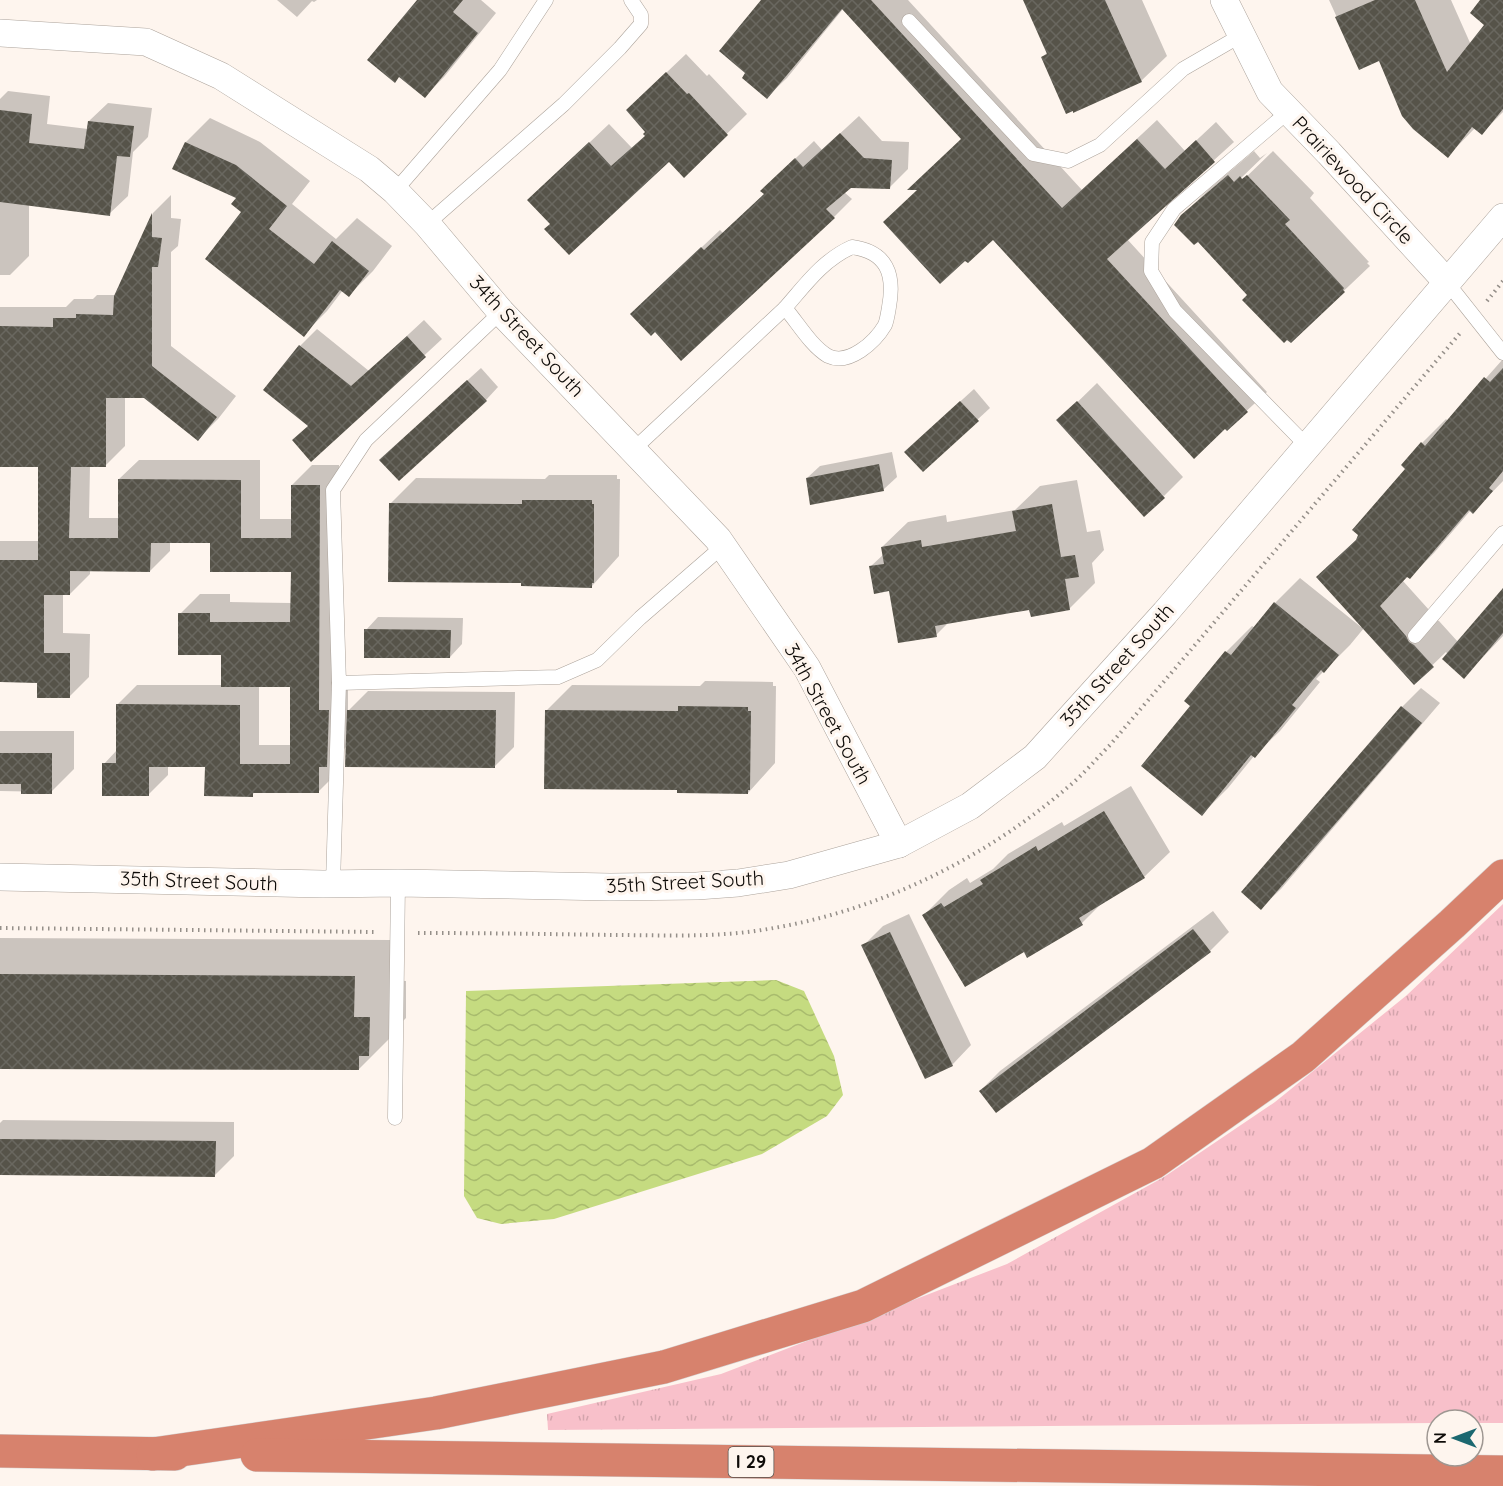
<svg xmlns="http://www.w3.org/2000/svg" width="1503" height="1486" font-family="Quicksand,sans-serif">
	<style>
		.grass { fill: url(#grass-tufts) }
		.water { fill: url(#water-waves) }
		.shadow { fill: #0003; fill-rule: evenodd }
		.building { fill: url(#building-cross-hatch) }
		.lines { fill: none; stroke-linecap: round; stroke-linejoin: round }
		.service-casing { stroke: #aca39b; stroke-width: 15 }
		.minor-casing { stroke: #aca39b; stroke-width: 28 }
		.motorway-casing { stroke: #d4d3d3; stroke-width: 34 }
		.path { stroke: #958f89; stroke-width: 4; stroke-dasharray: 1.5 4.5; stroke-linecap: butt }
		.service { stroke: #fff; stroke-width: 14 }
		.minor { stroke: #fff; stroke-width: 27 }
		.motorway { stroke: #d7826d; stroke-width: 33 }
		.labels { text-anchor: middle; stroke-width: 6; stroke-linejoin: round; paint-order: stroke }
		.shield { fill: #fef5ee; stroke: #56514d; stroke-width: 1.5 }
		.shield-label { font-size: 18px; font-weight: bold; fill: #0e0b08 }
		.street-label { font-size: 20px; fill: #0e0b08; stroke: #fef5ee }
	</style>
	<defs>
		<pattern id="grass-tufts" width="24" height="20" patternUnits="userSpaceOnUse" patternTransform="scale(1.5)"><rect width="24" height="20" fill="#f8c0ca"/><path d="M3 7l-1-3M5 7V3M7 7l1-3M15 17l-1-3M17 17v-4M19 17l1-3" fill="none" stroke="#d3a4ac"/></pattern>
		<pattern id="water-waves" width="16" height="10" patternUnits="userSpaceOnUse" patternTransform="scale(1.5)"><rect width="16" height="10" fill="#c5db80"/><path d="M0 5q4-4 8 0t8 0" fill="none" stroke="#a8bb6d"/></pattern>
		<pattern id="building-cross-hatch" width="8" height="8" patternUnits="userSpaceOnUse" patternTransform="scale(1.5)"><rect width="8" height="8" fill="#565349"/><path d="M0 0l8 8M0 8l8-8" fill="none" stroke="#69675f"/></pattern>
	</defs>
	<rect width="100%" height="100%" fill="#fef5ee"/>
	<polygon class="grass" points="1503,904 1503,1423 1473,1423 1473,1420 1437,1420 1437,1423 548,1430 547,1414 721,1374 1007,1264 1164,1177 1275,1102 1407,995"/>
	<polygon class="water" points="776,980 804,991 834,1056 843,1095 827,1116 762,1154 554,1219 501,1224 477,1218 464,1196 466,991"/>
	<g class="shadow">
		<polygon points="277,0 317,0 314,2 312,1 297,17"/>
		<polygon points="419,0 481,0 496,13 444,77 425,96"/>
		<polygon points="762,0 908,0 1082,190 1157,120 1185,151 1216,122 1234,142 1127,239 1267,392 1227,429 993,238 919,189 962,138 843,9 787,78 767,97 747,73"/>
		<polygon points="1025,0 1142,0 1167,56 1141,81 1042,57 1048,52"/>
		<polygon points="1329,0 1451,0 1471,45 1486,25 1482,0 1503,0 1503,112 1482,133 1475,128 1448,156 1379,59 1360,68"/>
		<polygon points="686,54 707,76 709,74 747,114 684,176 669,160 552,224 549,181 609,124 632,148 646,135 647,91"/>
		<polygon points="8,91 50,96 47,124 88,129 89,121 108,103 152,108 148,137 133,152 128,196 109,214 29,204 29,256 10,275 0,275 0,99"/>
		<polygon points="859,116 882,141 909,142 908,169 890,187 851,186 844,192 852,199 834,217 650,296 720,230 723,233 765,194 780,173 814,141 822,150"/>
		<polygon points="210,118 260,142 310,181 292,204 336,239 357,218 392,246 373,271 349,295 343,290 327,311 303,335 238,198 174,168 186,142"/>
		<polygon points="1254,151 1260,158 1267,153 1240,179 1242,181 1273,151 1314,193 1310,198 1369,262 1367,263 1370,266 1291,341 1182,216 1208,190"/>
		<path d="M171,195v23l10,1 -3,27 -7,6v94l65,50 -18,23 -20,20 -54,-42h-19v49l-20,20h-15l-1,52h30v-39l20,-19h121v59h32v-34l20,-20h27l-1,225h10v21l20,-20 147,1 -1,55 -19,19 -147,-21 -10,10v17l-20,20 -62,-1 -4,4 -46,-29h-38v9l-20,20 -44,-31 13,-14v-45l20,-20h86v-31l-43,-40 20,-20h30v8l62,1v-32l-81,-29 -41,-1v10l-20,20 -60,-1v4l-20,20h-7v39l27,1 -1,43 -20,20 -30,-16h-39v-140h40v-75l-40,-1v-158h66l8,-8h19l4,-4h19l37,-82zM259,686h33l-1,59h-32z"/>
		<polygon points="424,320 442,339 311,460 309,425 265,390 300,346 317,329 369,371"/>
		<polygon points="1503,359 1503,481 1473,512 1471,510 1434,553 1410,577 1408,576 1403,581 1430,611 1433,618 1439,621 1458,642 1503,590 1503,636 1464,677 1446,652 1414,683 1364,628 1350,645 1316,679 1320,682 1280,731 1254,756 1228,788 1202,814 1192,705 1186,701 1226,652 1252,626 1255,628 1275,603 1300,578 1361,627 1362,626 1318,577 1359,537 1407,468 1422,443 1446,419 1448,421"/>
		<polygon points="481,368 498,387 486,400 394,447"/>
		<polygon points="1097,383 1183,477 1164,496 1058,421"/>
		<polygon points="974,389 990,408 977,420 919,439"/>
		<polygon points="892,452 897,477 884,489 811,503 807,478 820,466"/>
		<polygon points="549,475 617,475 617,479 620,479 619,556 592,586 523,582 390,504 416,478 545,479"/>
		<polygon points="1077,480 1087,532 1100,530 1104,550 1092,563 1095,583 1069,609 1030,608 949,622 936,635 890,590 871,566 884,554 882,547 908,522 946,515 947,522 1015,510 1040,486"/>
		<polygon points="378,617 463,618 462,644 450,657 366,630"/>
		<polygon points="705,681 773,682 773,686 776,686 775,763 748,793 679,788 546,711 572,685 700,686"/>
		<polygon points="1421,688 1440,703 1281,889 1261,908 1402,707"/>
		<polygon points="0,731 74,731 74,769 51,792 0,791"/>
		<polygon points="1131,786 1170,852 1144,877 1103,902 1082,923 1024,949 924,915 949,890 967,878 970,883 993,869 1008,854 1062,822 1064,826"/>
		<polygon points="1213,911 1229,932 1210,951 980,1091 1000,1071"/>
		<polygon points="909,914 971,1045 952,1065 863,946 883,926"/>
		<polygon points="0,938 391,940 391,980 406,981 406,1018 396,1028 396,1032 359,1069 0,1067"/>
		<polygon points="3,1120 234,1122 234,1156 215,1175 0,1174 0,1123"/>
	</g>
	<g class="building">
		<polygon points="417,0 463,0 453,12 478,33 425,98 399,77 395,83 367,60"/>
		<polygon points="761,0 871,0 1062,208 1137,139 1165,169 1196,140 1215,162 1107,259 1248,412 1227,431 1225,429 1194,459 993,240 968,263 965,261 940,284 883,222 917,190 907,190 961,139 842,9 767,99 742,78 745,73 719,51"/>
		<polygon points="1023,0 1105,0 1142,82 1073,113 1073,111 1066,114 1041,57 1047,54"/>
		<polygon points="1375,0 1415,0 1447,72 1484,25 1470,13 1480,0 1503,0 1503,109 1482,135 1472,127 1448,158 1413,129 1402,116 1379,61 1359,70 1335,17"/>
		<polygon points="666,72 687,94 689,93 728,135 684,178 669,162 569,255 544,229 550,224 527,200 589,142 611,166 645,136 643,134 645,132 626,110"/>
		<polygon points="0,110 32,114 29,143 84,149 88,121 134,126 130,157 117,156 110,216 0,202"/>
		<polygon points="840,133 864,158 892,160 890,189 851,188 826,209 835,218 681,361 655,332 651,336 630,314 701,247 704,250 764,194 760,191 795,158 803,167"/>
		<polygon points="185,142 236,165 287,206 269,229 314,264 332,241 369,271 349,297 340,290 304,337 205,259 241,212 231,204 236,198 172,169"/>
		<polygon points="1228,175 1234,182 1240,176 1242,179 1247,175 1290,220 1285,224 1344,288 1343,290 1345,292 1291,343 1287,340 1284,343 1242,300 1247,295 1198,242 1194,245 1174,225 1181,215"/>
		<polygon points="152,213 152,237 162,238 158,267 152,267 152,366 217,417 198,441 144,398 106,398 106,467 71,467 69,538 118,538 118,479 241,480 241,538 291,538 291,485 320,485 319,710 329,710 327,767 319,767 319,793 253,793 253,797 204,796 205,767 149,767 149,796 102,796 102,763 116,763 116,704 240,705 240,764 290,764 290,687 221,687 221,655 178,655 178,613 210,613 210,622 290,622 291,572 210,572 210,543 151,543 150,572 70,571 70,595 44,595 44,653 70,653 70,698 37,698 37,683 0,682 0,560 38,560 38,467 0,467 0,326 53,327 53,318 76,318 76,314 113,315 114,296"/>
		<polygon points="407,336 426,357 311,462 292,440 308,426 263,390 299,345 351,386"/>
		<polygon points="1503,368 1503,471 1489,488 1493,491 1473,514 1469,510 1410,579 1407,577 1380,606 1406,636 1409,642 1414,645 1434,667 1414,685 1316,577 1356,540 1358,535 1352,530 1405,469 1401,465 1421,442 1425,446 1484,377 1490,382"/>
		<polygon points="467,380 487,401 399,481 379,460"/>
		<polygon points="960,401 979,421 923,472 904,452"/>
		<polygon points="1077,401 1165,498 1144,517 1056,420"/>
		<polygon points="879,464 884,491 810,505 806,478"/>
		<polygon points="522,500 592,500 592,504 594,504 594,583 592,583 592,588 521,586 521,583 388,582 389,503 522,504"/>
		<polygon points="1052,504 1061,557 1075,555 1079,577 1065,579 1070,610 1031,617 1029,610 935,626 937,637 898,643 889,591 874,594 869,566 884,564 881,547 921,540 922,547 1016,531 1012,511"/>
		<polygon points="1503,588 1503,633 1464,679 1442,659"/>
		<polygon points="1274,602 1339,655 1324,673 1321,670 1292,705 1296,708 1255,758 1251,755 1202,816 1141,766 1190,706 1184,701 1225,651 1231,655"/>
		<polygon points="364,629 451,630 450,658 364,658"/>
		<polygon points="678,706 748,707 748,711 751,711 750,790 748,790 748,794 677,793 677,790 544,789 545,710 678,711"/>
		<polygon points="1401,706 1422,723 1261,910 1241,892"/>
		<polygon points="347,710 496,710 495,768 345,767"/>
		<polygon points="0,753 52,753 52,794 21,794 21,784 0,784"/>
		<polygon points="1104,811 1145,878 1079,918 1083,925 1027,958 1024,952 965,987 922,915 941,903 944,907 983,884 980,880 1036,846 1038,851"/>
		<polygon points="1193,929 1211,952 996,1113 979,1091"/>
		<polygon points="890,932 953,1066 925,1079 861,945"/>
		<polygon points="0,974 355,976 354,1017 370,1017 369,1056 359,1056 359,1070 0,1069"/>
		<polygon points="0,1139 216,1141 215,1177 0,1175"/>
	</g>
	<g class="lines">
		<defs>
			<g id="service">
				<polyline points="909,21 1033,154 1068,161 1100,145 1183,69 1240,36"/>
				<polyline points="1289,111 1174,209 1152,242 1151,271 1175,311 1307,446"/>
				<polyline points="395,191 500,70 546,0"/>
				<polyline points="427,224 564,104 620,48 641,24 641,15 631,0"/>
				<path d="M852,247c35,5 43,27 37,60 -1,6 -2,13 -4,18 -10,17 -36,41 -57,31 -17,-10 -30,-33 -43,-48 21,-24 38,-48 67,-61z"/>
				<polyline points="1446,281 1503,353"/>
				<polyline points="501,312 366,440 333,490 339,683 558,677 597,660 640,618 723,546"/>
				<polyline points="633,450 785,308"/>
				<polyline points="1415,636 1503,533"/>
				<polyline points="333,884 339,683"/>
				<polyline points="395,1118 398,883"/>
			</g>
			<g id="minor">
				<polyline points="1224,0 1270,92 1329,153 1446,281"/>
				<polyline points="0,33 146,42 221,76 369,169 395,191 427,224 501,312 718,539 807,668 899,844"/>
				<polyline points="0,877 323,884 398,883 610,887 697,886 738,883 789,875 899,844 970,806 1035,757 1165,613 1503,217"/>
			</g>
			<g id="motorway">
				<polyline points="0,1451 175,1454"/>
				<polyline points="153,1454 436,1413 664,1367 863,1306 1153,1163 1303,1057 1452,924 1503,876"/>
				<polyline points="257,1455 1503,1472"/>
			</g>
		</defs>
		<use href="#service" class="service-casing"/>
		<use href="#minor" class="minor-casing"/>
		<use href="#motorway" class="motorway-casing"/>
		<g class="path">
			<polyline points="1487,301 1503,281"/>
			<polyline points="0,928 377,932"/>
			<path d="M418,933c65,0 130,1 195,2 51,0 104,3 155,-6 110,-18 215,-69 300,-142 15,-12 28,-28 42,-42l351,-413"/>
		</g>
		<use href="#service" class="service"/>
		<use href="#minor" class="minor"/>
		<use href="#motorway" class="motorway"/>
	</g>
	<g class="labels">
		<rect class="shield" x="728.5" y="1447" width="45" height="30" rx="4.5"/>
		<g class="shield-label">
			<text x="751" y="1468">I 29</text>
		</g>
		<g class="street-label">
			<text transform="translate(1353 180) rotate(47)" y="7">Prairiewood Circle</text>
			<text transform="translate(527 336) rotate(47)" y="7">34th Street South</text>
			<text transform="translate(1117 665) rotate(-48)" y="7">35th Street South</text>
			<text transform="translate(828 714) rotate(61)" y="7">34th Street South</text>
			<text transform="translate(199 881) rotate(2)" y="7">35th Street South</text>
			<text transform="translate(685 882) rotate(-3)" y="7">35th Street South</text>
		</g>
	</g>
	<g transform="translate(1455 1438) rotate(270)"><circle r="28" fill="#fef5ee" stroke="#9e9792" stroke-width="1.5"/>
	<path d="M0-4.5L10 22L0 15L-10 22Z" fill="#1c6870"/>
	<text y="-9" font-size="16" font-weight="bold" text-anchor="middle" fill="#0e0b08">N</text>
	</g>
</svg>
